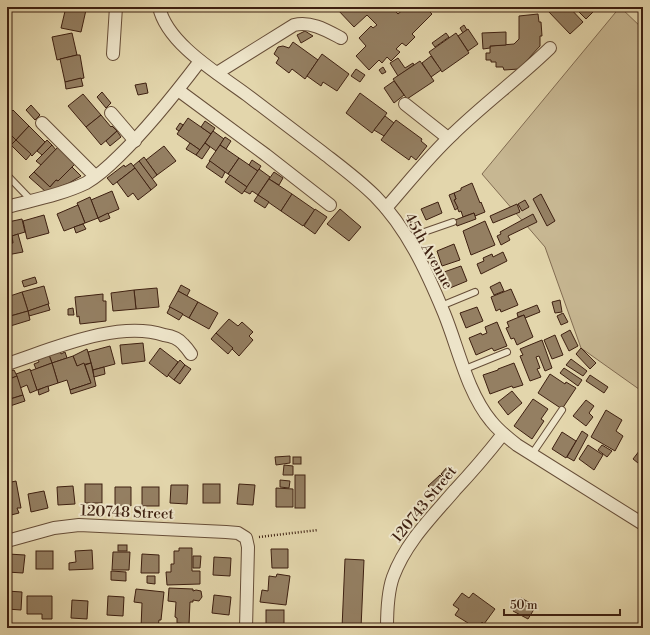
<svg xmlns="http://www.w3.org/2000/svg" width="650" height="635" font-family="'Libre Bodoni',serif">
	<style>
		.green { fill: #c7b792; stroke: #826c52 }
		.building { fill: #947f62; stroke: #3e2011 }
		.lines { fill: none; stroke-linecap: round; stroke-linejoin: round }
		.service-casing { stroke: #674e38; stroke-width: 8 }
		.minor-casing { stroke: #674e38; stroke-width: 14 }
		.path { stroke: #3e2011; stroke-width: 2.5; stroke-dasharray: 1 2; stroke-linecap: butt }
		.service { stroke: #ede4c9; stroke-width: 6 }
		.minor { stroke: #ede4c9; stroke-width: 12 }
		.labels { text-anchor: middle; stroke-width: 4; stroke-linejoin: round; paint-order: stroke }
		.street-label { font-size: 15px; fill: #3e2011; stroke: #ede4c9 }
	</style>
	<rect width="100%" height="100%" fill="#e3d6ac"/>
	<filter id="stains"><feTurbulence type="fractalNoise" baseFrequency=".005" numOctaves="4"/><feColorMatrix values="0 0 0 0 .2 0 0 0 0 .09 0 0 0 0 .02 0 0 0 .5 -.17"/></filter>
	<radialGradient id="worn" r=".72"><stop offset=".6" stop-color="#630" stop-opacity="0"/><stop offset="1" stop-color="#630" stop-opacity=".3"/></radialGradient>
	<polygon class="green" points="620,7 643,29 643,392 581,348 545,247 482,174"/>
	<g class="building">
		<polygon points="66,7 86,10 81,32 61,28"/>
		<polygon points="339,7 391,7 398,14 406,7 425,7 432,14 412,34 415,37 406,46 402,43 396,49 400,52 391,61 387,57 382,63 379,60 369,70 356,56 366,46 359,38 371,26 373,28 377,25 367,15 354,27 337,9"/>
		<polygon points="552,7 569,7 583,22 570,34 548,11"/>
		<polygon points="574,7 598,7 586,19"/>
		<polygon points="538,14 539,22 541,22 542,36 540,36 540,46 519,69 504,70 503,67 496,67 496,62 491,62 491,60 486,60 486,53 490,53 490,46 514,44 519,39 519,16"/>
		<polygon points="464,25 467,30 463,33 460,28"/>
		<polygon points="468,29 478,44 468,51 458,36"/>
		<polygon points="305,31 313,36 301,43 297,35"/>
		<polygon points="506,32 506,45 490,46 490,48 483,49 482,33"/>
		<polygon points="72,33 77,55 57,60 52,37"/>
		<polygon points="446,33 449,37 435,47 432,43"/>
		<polygon points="456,33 469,53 442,72 429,52"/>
		<polygon points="293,42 318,60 305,79 292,69 289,73 276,63 279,58 274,54 278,47 283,46 289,48"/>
		<polygon points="322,54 349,74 337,91 323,82 321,86 307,76"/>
		<polygon points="77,55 80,55 84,78 65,82 60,59"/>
		<polygon points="431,56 441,70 431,77 422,63"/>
		<polygon points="398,58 405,68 413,63 414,65 398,76 390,63"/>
		<polygon points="420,61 434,81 407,99 393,79"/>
		<polygon points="383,67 386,72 382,74 379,70"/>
		<polygon points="356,69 365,75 360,82 351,76"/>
		<polygon points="81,78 83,86 66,89 65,82"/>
		<polygon points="394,81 404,95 394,103 384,88"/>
		<polygon points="146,83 148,93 138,95 135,85"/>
		<polygon points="102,92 111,103 106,108 97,97"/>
		<polygon points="360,93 387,113 372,133 346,113"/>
		<polygon points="83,94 101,115 86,127 68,106"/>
		<polygon points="31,105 40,115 35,120 26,110"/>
		<polygon points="13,110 29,126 16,140 7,131 7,116"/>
		<polygon points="101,115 111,127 112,126 117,131 101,145 86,127"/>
		<polygon points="385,116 394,123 384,136 374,130"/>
		<polygon points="188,118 211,134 200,150 177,134"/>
		<polygon points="396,120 422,139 421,141 427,146 416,160 411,156 409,160 381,140"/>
		<polygon points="205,121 215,128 211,134 201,127"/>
		<polygon points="180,123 183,125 179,131 176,129"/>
		<polygon points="29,126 45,142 32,156 16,140"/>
		<polygon points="7,131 16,140 11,145 7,141"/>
		<polygon points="117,131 121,137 110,146 106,141"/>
		<polygon points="213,131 224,139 216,151 205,143"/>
		<polygon points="225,137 231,141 226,149 220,145"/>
		<polygon points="16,140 31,154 26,160 11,145"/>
		<polygon points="47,140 52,145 42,155 37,151"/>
		<polygon points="190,143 200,150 196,155 186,149"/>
		<polygon points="205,143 210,147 202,159 196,155"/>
		<polygon points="52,145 56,150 41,165 36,161"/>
		<polygon points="220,145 239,158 228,174 209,161"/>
		<polygon points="59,146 76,163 58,181 56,180 50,187 34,172"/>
		<polygon points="164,146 176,161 157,175 146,160"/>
		<polygon points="144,157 157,175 152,179 139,161"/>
		<polygon points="239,158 258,171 247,187 228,174"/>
		<polygon points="252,160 261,166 258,171 249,165"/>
		<polygon points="139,161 157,185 151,190 133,166"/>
		<polygon points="210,161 225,172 222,178 206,167"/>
		<polygon points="131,163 135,168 113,185 107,178 124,165 125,167"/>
		<polygon points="72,167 81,176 69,183 46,192 29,177 34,172 50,187 56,180 58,181"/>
		<polygon points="135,168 151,190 138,200 133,193 128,197 117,182"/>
		<polygon points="259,169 270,177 258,195 252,191 250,194 244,191"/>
		<polygon points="274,172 283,178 279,185 269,179"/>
		<polygon points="230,175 247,187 242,194 225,182"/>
		<polygon points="269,179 292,194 281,211 258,195"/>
		<polygon points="472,183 480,203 481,202 485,212 475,216 474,213 463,217 461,211 459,212 454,200 456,199 454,193 461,190 461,188"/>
		<polygon points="112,191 119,209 98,218 91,200"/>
		<polygon points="454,193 456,199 454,200 458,208 455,210 449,195"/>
		<polygon points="292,194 315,210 303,226 281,211"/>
		<polygon points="541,194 555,221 547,226 533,199"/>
		<polygon points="258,195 269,202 265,208 254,201"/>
		<polygon points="90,197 98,218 85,223 77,203"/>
		<polygon points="525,200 529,207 522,211 518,204"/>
		<polygon points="438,202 442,213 426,220 421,209"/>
		<polygon points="517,204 520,212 493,223 490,216"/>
		<polygon points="78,205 85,223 64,231 57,214"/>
		<polygon points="315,209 327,217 315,234 304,226"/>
		<polygon points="340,209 361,227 349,241 327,224"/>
		<polygon points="108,213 110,218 100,222 98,218"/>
		<polygon points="474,213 476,219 457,226 455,220"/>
		<polygon points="533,214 537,222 508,236 510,240 501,245 497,236 501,234 500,232"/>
		<polygon points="44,215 49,233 27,239 23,221"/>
		<polygon points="22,219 25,232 12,236 8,222"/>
		<polygon points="485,221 495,245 471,255 463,231"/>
		<polygon points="9,224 13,243 7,244 7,225"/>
		<polygon points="83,224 86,229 76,233 74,227"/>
		<polygon points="18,234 23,252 7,255 7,244 13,243 12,236"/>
		<polygon points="454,244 460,260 442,266 437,251"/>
		<polygon points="503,252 507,261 481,274 477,264 484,261 483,258 492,254 493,257"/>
		<polygon points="461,266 467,281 450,288 444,272"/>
		<polygon points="35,277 37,283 24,287 22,281"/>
		<polygon points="500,282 504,291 494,295 490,287"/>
		<polygon points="181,285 190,290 187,296 178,291"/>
		<polygon points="44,286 49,304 28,311 22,292"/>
		<polygon points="157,288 159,307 136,309 134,290"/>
		<polygon points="511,289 518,305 501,312 500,309 496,311 491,297"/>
		<polygon points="134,290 136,309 113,311 111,293"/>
		<polygon points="178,291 198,302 189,318 169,307"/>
		<polygon points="22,292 28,311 7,317 7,297"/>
		<polygon points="103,294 103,301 106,301 106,321 80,324 79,316 77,317 75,297"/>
		<polygon points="560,300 562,312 555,313 552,302"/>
		<polygon points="198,302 218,313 209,329 189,318"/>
		<polygon points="48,304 50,310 29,316 28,311"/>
		<polygon points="537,305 540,312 525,318 524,315 518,317 517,313"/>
		<polygon points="170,307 183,314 179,320 167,313"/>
		<polygon points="477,307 483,321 466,328 460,313"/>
		<polygon points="73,308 74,315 68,315 68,309"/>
		<polygon points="28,311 30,320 7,327 7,317"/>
		<polygon points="563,313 568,322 561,325 557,316"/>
		<polygon points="524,315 533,337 517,345 514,338 511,339 506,328 509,327 507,322"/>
		<polygon points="229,319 238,326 242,322 253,332 249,336 253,340 239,356 216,333"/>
		<polygon points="497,322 507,346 494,351 492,348 476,355 469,338 481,333 482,335 487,333 485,327"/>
		<polygon points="570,330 578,346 569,351 561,335"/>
		<polygon points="216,333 233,348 228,354 211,339"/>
		<polygon points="555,335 563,355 552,359 544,340"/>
		<polygon points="542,340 552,368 545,371 539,356 536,357 540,368 537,369 541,377 530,381 520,356 523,355 520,349"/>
		<polygon points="143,343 145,361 122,364 120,345"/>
		<polygon points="110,346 115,364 93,370 88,352"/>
		<polygon points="160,348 178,362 167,377 149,363"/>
		<polygon points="581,348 596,363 590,369 576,354"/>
		<polygon points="87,349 91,363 77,366 73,356"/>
		<polygon points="60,351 61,354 65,352 67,358 52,363 49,355"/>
		<polygon points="49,355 52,363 36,369 34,364 39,362 38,359"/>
		<polygon points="73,356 77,366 84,363 91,383 70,390 67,380 58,383 52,363"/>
		<polygon points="571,359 587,371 583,376 566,365"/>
		<polygon points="180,360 185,365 174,380 168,375"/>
		<polygon points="52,363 58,383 37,390 30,371"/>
		<polygon points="91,363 96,386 71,394 70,390 91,383 85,365"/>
		<polygon points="514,363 523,385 513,388 512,386 490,394 483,375 498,370 498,369"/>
		<polygon points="185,365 191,369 180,384 174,380"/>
		<polygon points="104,367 105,374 94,377 93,370"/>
		<polygon points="564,368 582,380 578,386 560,373"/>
		<polygon points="30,369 37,390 30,393 27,385 20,388 16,374"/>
		<polygon points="14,370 17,376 7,380 7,372"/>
		<polygon points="550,374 565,384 566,382 576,388 562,409 538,393"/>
		<polygon points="590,375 608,387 604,393 586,381"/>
		<polygon points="17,376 23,395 7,400 7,380"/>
		<polygon points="48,386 49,391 39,395 38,390"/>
		<polygon points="512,391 522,403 508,415 498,402"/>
		<polygon points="23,395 25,401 7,407 7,400"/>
		<polygon points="533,399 548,409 541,419 544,421 532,439 514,426"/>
		<polygon points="586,400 594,406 589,413 593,417 586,426 573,416"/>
		<polygon points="606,410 622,420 616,431 623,436 615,451 591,437"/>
		<polygon points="582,431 588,435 574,461 567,457"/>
		<polygon points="562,432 576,441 566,458 552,449"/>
		<polygon points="588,445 603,455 594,470 579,459"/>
		<polygon points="602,445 612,451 607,457 598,450"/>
		<polygon points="643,446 643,467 633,459"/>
		<polygon points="290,456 290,463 276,465 275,457"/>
		<rect x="293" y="457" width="8" height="7"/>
		<polygon points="284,465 293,466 293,475 283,475"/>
		<polygon points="448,466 453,471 446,479 441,474"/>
		<rect x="295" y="475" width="10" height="33"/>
		<polygon points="440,475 444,480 433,491 428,486"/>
		<polygon points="280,480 290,481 289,488 280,487"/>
		<polygon points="16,481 21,508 17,508 19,513 7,516 7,483"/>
		<rect x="85" y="484" width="17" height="19"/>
		<rect x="203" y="484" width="17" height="19"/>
		<polygon points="239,484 255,485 253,505 237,504"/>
		<polygon points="171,485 188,485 187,504 170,503"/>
		<polygon points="73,486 75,504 58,505 57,487"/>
		<polygon points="115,487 131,487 131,506 115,505"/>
		<rect x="142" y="487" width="17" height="19"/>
		<polygon points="276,488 293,489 293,507 276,507"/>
		<polygon points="44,491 48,508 31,512 28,494"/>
		<rect x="118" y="545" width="9" height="6"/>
		<polygon points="179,548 192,548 192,571 200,571 200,584 167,585 166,572 171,572 171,564 174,564 174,551 179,551"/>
		<polygon points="271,549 288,549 288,568 272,568"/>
		<polygon points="92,550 93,569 69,570 69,563 76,562 75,551"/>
		<rect x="36" y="551" width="17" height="18"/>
		<polygon points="113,552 130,552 129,570 112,570"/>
		<polygon points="8,554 25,555 23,573 7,572"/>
		<polygon points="142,554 159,555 159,573 141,573"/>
		<polygon points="193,556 201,556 200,568 193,568"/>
		<polygon points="214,557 231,558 230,576 213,575"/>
		<polygon points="345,559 364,560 361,628 342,628"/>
		<polygon points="111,571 126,572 126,581 111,580"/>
		<polygon points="277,574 290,576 286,605 260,602 262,590 268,591 269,576 276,577"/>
		<polygon points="147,576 155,576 155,584 147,583"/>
		<polygon points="169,588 193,589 193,591 196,590 201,591 202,597 199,601 193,600 193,602 190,602 189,624 177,623 177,618 175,617 176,602 168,601"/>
		<polygon points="136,589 164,592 161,620 159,620 158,628 141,628 142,603 134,602"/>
		<polygon points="7,591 22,592 21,610 7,609"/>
		<polygon points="462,593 469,598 473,593 495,609 484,624 482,622 478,628 472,628 467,625 468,623 455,615 459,609 453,605"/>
		<polygon points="214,595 231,597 229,615 212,613"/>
		<polygon points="27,596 52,596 52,619 42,619 42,614 27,614"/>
		<polygon points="108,596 124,597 123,616 107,615"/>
		<polygon points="521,598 536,606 528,619 513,611"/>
		<polygon points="72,600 88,601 87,619 71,618"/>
		<rect x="266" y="610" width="18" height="18"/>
	</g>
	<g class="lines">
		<defs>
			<g id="service">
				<polyline points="7,175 32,201"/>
				<polyline points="407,238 453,222"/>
				<polyline points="441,306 475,292"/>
				<polyline points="465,369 507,352"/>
				<polyline points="532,454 562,410"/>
			</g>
			<g id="minor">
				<path d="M159,7c8,37 60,67 88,88 25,19 50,38 75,57 18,14 37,28 53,44 32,32 52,76 69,117 14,34 23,79 47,108 7,9 17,17 26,24l126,79"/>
				<polyline points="113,54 116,7"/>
				<path d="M217,73l77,-48c17,-4 32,5 47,13"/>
				<polyline points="178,90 266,155 330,205"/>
				<polyline points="405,104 448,138"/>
				<polyline points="111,113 135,141"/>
				<polyline points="42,123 95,176"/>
				<path d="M7,207c26,-7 54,-12 79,-24 12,-7 23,-17 33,-27 30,-29 56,-62 81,-95"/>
				<path d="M386,208c22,-25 43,-52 68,-75 31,-30 65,-55 96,-85"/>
				<path d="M7,364c46,-15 110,-44 157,-29 7,1 15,4 19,9 3,3 6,7 8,10"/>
				<polyline points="7,541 54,528 79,525 226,532 238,533 246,538 248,547 246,628"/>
				<path d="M387,628c0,-15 1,-37 6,-51 13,-35 39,-60 62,-87 17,-18 33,-37 48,-56"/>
			</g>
		</defs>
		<use href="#service" class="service-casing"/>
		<use href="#minor" class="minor-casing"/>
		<polyline class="path" points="259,537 318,530"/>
		<use href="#service" class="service"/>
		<use href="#minor" class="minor"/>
	</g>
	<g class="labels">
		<g class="street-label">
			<text transform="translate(429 251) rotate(61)" y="5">45th Avenue</text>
			<text transform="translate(424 504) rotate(-51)" y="5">120743 Street</text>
			<text transform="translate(127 512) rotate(2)" y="5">120748 Street</text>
		</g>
	</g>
	<rect width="650" height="635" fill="none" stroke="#e3d6ac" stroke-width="24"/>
	<rect x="8" y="8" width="634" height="619" fill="none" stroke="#3e2011" stroke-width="2"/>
	<rect x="12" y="12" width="626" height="611" fill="none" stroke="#3e2011"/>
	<path d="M504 609v6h116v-6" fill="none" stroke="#3e2011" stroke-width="2"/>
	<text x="510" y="609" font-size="12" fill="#3e2011" stroke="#ede4c9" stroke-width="3" paint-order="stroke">50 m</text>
	<rect width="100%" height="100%" filter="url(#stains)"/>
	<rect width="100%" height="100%" fill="url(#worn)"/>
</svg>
